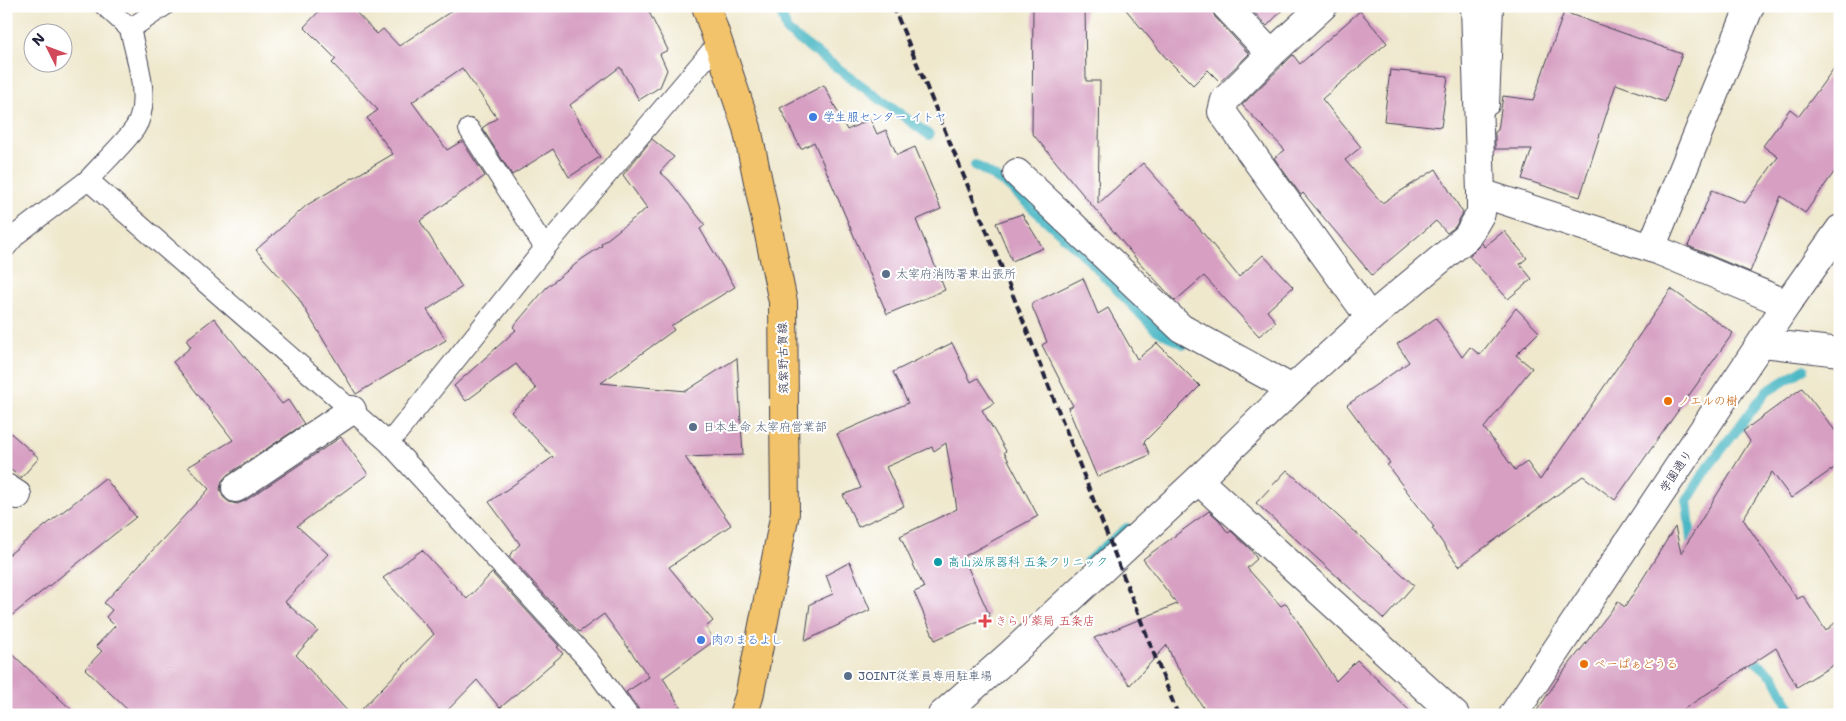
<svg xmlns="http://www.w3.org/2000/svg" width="1846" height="721" font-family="'Shantell Sans','Klee One',sans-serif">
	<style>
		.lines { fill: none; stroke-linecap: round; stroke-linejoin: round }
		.stream { stroke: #4bb8c5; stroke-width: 10 }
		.building { fill: #d7a0c3 }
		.service-casing { stroke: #414051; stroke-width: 22 }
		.minor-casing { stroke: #414051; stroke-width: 30 }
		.primary-casing { stroke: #414051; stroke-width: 30 }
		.service { stroke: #fff; stroke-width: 20 }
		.minor { stroke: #fff; stroke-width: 28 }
		.primary { stroke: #f2c36a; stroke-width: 28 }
		.rail { stroke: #22223b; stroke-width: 4; stroke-dasharray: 8 4; stroke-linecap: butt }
		.shop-dot { fill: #3f7fe0; stroke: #fff; stroke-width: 2 }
		.service-dot { fill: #5c6f8a; stroke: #fff; stroke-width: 2 }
		.food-dot { fill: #e8710a; stroke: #fff; stroke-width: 2 }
		.culture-dot { fill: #0f9aa8; stroke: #fff; stroke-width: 2 }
		.health-dot { fill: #e0444e; stroke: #fff; stroke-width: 2 }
		.labels { text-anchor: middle; stroke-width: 4; stroke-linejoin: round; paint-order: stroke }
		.shop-label { font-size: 12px; fill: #366cbe; stroke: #fff; text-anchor: start }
		.service-label { font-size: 12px; fill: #4e5e75; stroke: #fff; text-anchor: start }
		.street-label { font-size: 12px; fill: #22223b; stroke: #fff }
		.food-label { font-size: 12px; fill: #c56008; stroke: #fff; text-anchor: start }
		.culture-label { font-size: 12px; fill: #0d838f; stroke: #fff; text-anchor: start }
		.health-label { font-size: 12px; fill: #be3a42; stroke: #fff; text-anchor: start }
	</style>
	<rect width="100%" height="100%" fill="#fff"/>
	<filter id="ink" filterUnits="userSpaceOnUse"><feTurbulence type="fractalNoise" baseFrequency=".02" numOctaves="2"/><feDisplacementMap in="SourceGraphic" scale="10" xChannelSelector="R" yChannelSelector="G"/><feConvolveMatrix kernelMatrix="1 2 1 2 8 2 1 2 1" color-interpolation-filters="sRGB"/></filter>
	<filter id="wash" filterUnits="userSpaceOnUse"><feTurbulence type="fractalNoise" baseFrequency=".0096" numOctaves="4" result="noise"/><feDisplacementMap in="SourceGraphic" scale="20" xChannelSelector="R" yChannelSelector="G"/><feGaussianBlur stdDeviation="1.12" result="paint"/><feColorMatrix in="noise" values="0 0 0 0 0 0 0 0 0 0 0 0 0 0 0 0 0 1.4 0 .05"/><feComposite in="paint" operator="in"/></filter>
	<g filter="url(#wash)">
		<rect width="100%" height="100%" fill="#efe8cd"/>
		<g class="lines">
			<g class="stream">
				<polyline points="779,6 787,31 929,135"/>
				<polyline points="975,165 1007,185 1081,252 1155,329 1184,344"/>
				<polyline points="1692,549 1687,501 1708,467 1766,392 1804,369"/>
				<polyline points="1087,562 1127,528"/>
				<polyline points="1746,653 1774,677 1794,715"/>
			</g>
		</g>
		<g id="blocks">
			<g class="building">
				<polygon points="324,6 350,6 377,34 383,29 399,46 459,6 646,6 668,50 660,54 667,70 660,87 639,100 620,67 570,105 600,157 569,177 553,149 512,175 482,128 497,118 462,68 412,102 447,150 462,141 485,176 420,221 462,287 427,310 446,340 356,394 297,296 256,250 307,205 393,154 367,118 378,110 332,63 336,59 304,27"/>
				<polygon points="1033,6 1085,6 1086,81 1100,81 1098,204 1143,163 1176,200 1239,277 1263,255 1293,287 1267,311 1276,322 1259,336 1204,276 1175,301 1138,261 1032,133"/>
				<polygon points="1123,6 1211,6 1215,17 1249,54 1220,82 1208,70 1193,85 1166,58"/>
				<polygon points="1248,6 1286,6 1267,26"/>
				<polygon points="1360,11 1387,43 1322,99 1361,147 1345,160 1382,203 1436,169 1463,213 1455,227 1447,233 1436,221 1372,275 1303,193 1301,195 1274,158 1285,150 1242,105 1293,55 1300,64"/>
				<polygon points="1564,12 1682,54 1665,102 1616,84 1580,197 1522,179 1532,149 1495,149 1495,132 1498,130 1503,96 1533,100"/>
				<polygon points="1840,60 1840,164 1805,213 1781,196 1750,272 1688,246 1712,190 1745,203 1778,157 1763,146 1790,109 1799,116"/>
				<polygon points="1390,70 1448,76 1441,127 1384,121"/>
				<polygon points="824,85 847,130 870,119 877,134 886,130 897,155 915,147 941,209 916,220 945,290 887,314 814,142 801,149 780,108"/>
				<polygon points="652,139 674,157 660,172 669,180 705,225 700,229 735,287 671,326 674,330 601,383 686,391 737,358 743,455 685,457 731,525 669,567 713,621 706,627 714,641 663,678 685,715 640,715 638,708 626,692 649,677 604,614 579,632 509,556 520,544 489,502 553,457 511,412 536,389 516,364 466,401 454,386 516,330 513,327 546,288 582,259 602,246 601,244 647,208 623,175"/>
				<polygon points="1022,214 1043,248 1012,261 996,223"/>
				<polygon points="1504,231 1527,258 1520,264 1532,279 1508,299 1469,256 1482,243 1484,247"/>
				<polygon points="1083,278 1098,314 1108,308 1137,359 1157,343 1200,386 1144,442 1150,455 1097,477 1068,408 1073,406 1042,345 1047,342 1031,304"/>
				<polygon points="1671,289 1733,333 1615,500 1583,476 1459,566 1432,528 1434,527 1387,465 1390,463 1347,405 1409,362 1397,344 1436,318 1462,357 1470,347 1480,355 1516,308 1539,332 1516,355 1532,368 1484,428 1515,470 1527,462 1540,480"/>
				<polygon points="214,318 282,404 288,400 304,424 227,475 222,481 220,489 223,497 229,502 237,504 245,501 341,437 368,474 297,526 328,554 285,602 318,631 296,655 351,715 133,715 85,669 102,651 96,646 115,626 106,617 112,610 104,603 209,489 188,467 233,440 173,362 191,347 186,340"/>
				<polygon points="952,343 971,382 978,378 994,403 982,410 1006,451 1004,452 1038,516 963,557 990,616 935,640 914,592 924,588 900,536 957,509 946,443 934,451 932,447 886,467 904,506 858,527 843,495 861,488 837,434 908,403 893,372"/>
				<polygon points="1802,388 1840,437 1840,464 1791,498 1772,472 1743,519 1797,599 1803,596 1826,631 1840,618 1840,661 1797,687 1776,648 1675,715 1534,715 1560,676 1618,602 1625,607 1675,527 1681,553 1750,441 1743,431"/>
				<polygon points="6,429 39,458 21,478 6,466"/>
				<polygon points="1287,470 1414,585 1384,619 1256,503"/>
				<polygon points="105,478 136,517 6,620 6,557"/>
				<polygon points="1209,511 1219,520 1228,533 1231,531 1250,549 1257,559 1247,568 1281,606 1286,603 1336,681 1357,660 1414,715 1208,715 1174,662 1167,645 1130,685 1094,638 1177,604 1143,559"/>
				<polygon points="422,550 467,599 492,573 559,646 557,647 563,654 500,708 477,680 443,715 356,715 434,634 383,578"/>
				<polygon points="850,562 870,610 805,641 810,604 833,594 826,575"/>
				<polygon points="6,648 77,715 6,715"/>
			</g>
		</g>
	</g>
	<g filter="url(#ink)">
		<use href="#blocks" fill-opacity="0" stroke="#414051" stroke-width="1"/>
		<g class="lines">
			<defs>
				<g id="service">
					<polyline points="105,6 130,29"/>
					<polyline points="1489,105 1493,6"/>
					<path d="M88,180c14,-16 36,-36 47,-52 17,-25 1,-72 -5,-99l34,-23"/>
					<polyline points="6,247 17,234 88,180 389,443 589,661 628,715"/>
					<polyline points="545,248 719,42"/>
					<polyline points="389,443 545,248 469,129"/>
				</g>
				<g id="minor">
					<polyline points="1226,6 1271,54"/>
					<polyline points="1323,6 1271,54 1225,100 1222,112 1370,318"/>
					<polyline points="1475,6 1481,193 1657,250 1787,304"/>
					<polyline points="1017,173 1181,328 1292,389"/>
					<polyline points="1651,248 1750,6"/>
					<polyline points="1762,343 1840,352"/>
					<polyline points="1198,480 1455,715"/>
					<polyline points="6,488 17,495"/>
					<polyline points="236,488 352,410"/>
					<polyline points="942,715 1011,654 1198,480 1292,389 1370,318 1467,237 1481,213 1481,193"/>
					<polyline points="1513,715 1787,304 1840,229"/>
				</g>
				<polyline id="primary" points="706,6 747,128 783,302 785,513 749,697 743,715"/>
			</defs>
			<use href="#service" class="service-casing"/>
			<use href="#minor" class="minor-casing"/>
			<use href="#primary" class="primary-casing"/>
			<use href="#service" class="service"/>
			<use href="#minor" class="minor"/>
			<use href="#primary" class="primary"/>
			<polyline class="rail" points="893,6 1007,280 1178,715"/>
		</g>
	</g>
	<g class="shop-dot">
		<circle cx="813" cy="117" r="5"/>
		<circle cx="701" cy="640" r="5"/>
	</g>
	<g class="service-dot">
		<circle cx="886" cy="274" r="5"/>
		<circle cx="693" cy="427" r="5"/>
		<circle cx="848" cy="676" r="5"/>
	</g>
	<g class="food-dot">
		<circle cx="1668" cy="401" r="5"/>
		<circle cx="1584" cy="664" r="5"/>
	</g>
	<circle class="culture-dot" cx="938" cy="562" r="5"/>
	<path class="health-dot" d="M982.5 613.5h5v5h5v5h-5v5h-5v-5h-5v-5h5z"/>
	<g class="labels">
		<g class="shop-label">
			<text x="823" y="121">学生服センター イトヤ</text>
			<text x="711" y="644">肉のまるよし</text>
		</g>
		<g class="service-label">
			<text x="896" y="278">太宰府消防署東出張所</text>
			<text x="703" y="431">日本生命 太宰府営業部</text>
			<text x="858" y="680">JOINT従業員専用駐車場</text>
		</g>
		<g class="street-label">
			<text transform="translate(783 358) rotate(-91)" y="4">筑紫野古賀線</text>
			<text transform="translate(1676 471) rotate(-56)" y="4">学園通り</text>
		</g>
		<g class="food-label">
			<text x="1678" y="405">ノエルの樹</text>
			<text x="1594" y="668">ぺーぱぁどうる</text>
		</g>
		<g class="culture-label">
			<text x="948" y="566">高山泌尿器科 五条クリニック</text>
		</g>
		<g class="health-label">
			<text x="995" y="625">きらり薬局 五条店</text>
		</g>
	</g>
	<rect width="1846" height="721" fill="none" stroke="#fff" stroke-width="25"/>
	<g transform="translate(48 48) rotate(312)"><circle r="24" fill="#ffffff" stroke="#a7a7b1"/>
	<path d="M0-4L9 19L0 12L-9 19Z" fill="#d1495b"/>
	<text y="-8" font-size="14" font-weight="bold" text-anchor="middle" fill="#22223b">N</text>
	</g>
</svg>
